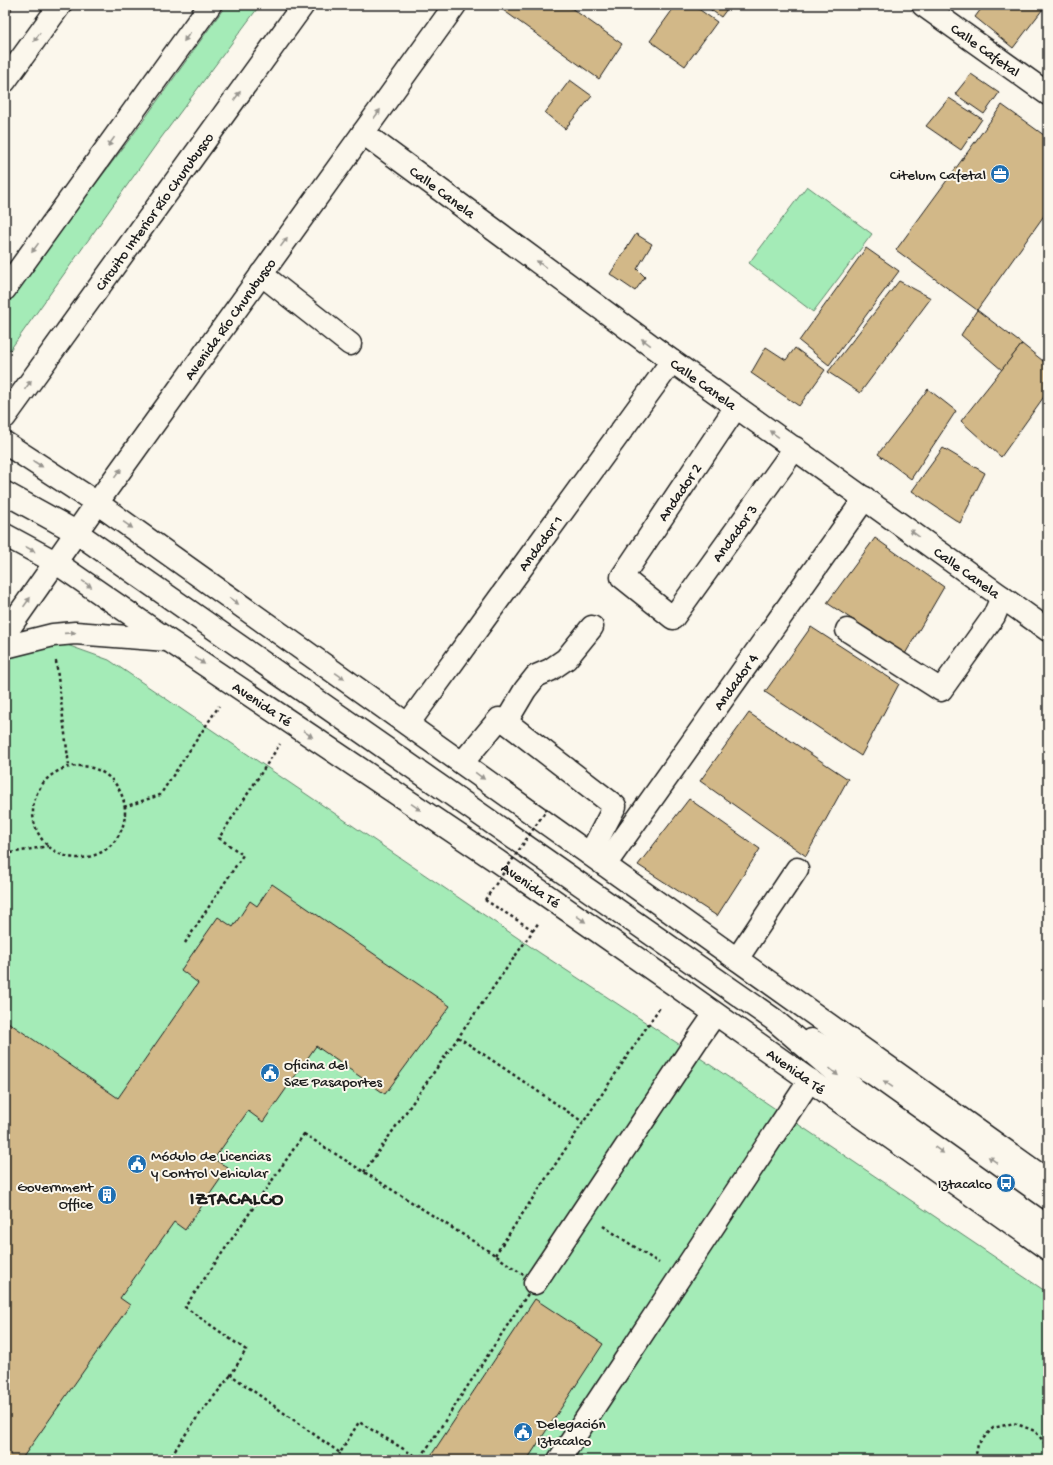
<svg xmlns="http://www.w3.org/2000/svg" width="1053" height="1465" font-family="'Gochi Hand',sans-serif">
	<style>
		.green { fill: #a4ebb7; stroke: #60846a }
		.building { fill: #d2b888; stroke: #1c1c1c }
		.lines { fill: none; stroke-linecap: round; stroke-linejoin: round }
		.minor-casing { stroke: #1c1c1c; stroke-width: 25 }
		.major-casing { stroke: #1c1c1c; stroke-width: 25 }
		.highway-casing { stroke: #1c1c1c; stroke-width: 25 }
		.path { stroke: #1c1c1c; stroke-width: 2.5; stroke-dasharray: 3 3; stroke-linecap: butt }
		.minor { stroke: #fbf7ec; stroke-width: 22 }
		.major { stroke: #fbf7ec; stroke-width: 22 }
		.highway { stroke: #fbf7ec; stroke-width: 22 }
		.path-bridge { stroke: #1c1c1c; stroke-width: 2.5; stroke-dasharray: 3 3; stroke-linecap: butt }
		.oneway { fill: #97948e }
		.labels { text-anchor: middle; stroke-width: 4; stroke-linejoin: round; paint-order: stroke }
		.street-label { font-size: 15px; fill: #1c1c1c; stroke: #fbf7ec }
		.poi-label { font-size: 15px; fill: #1c1c1c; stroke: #fbf7ec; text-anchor: end }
		.district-label { font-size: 19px; font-weight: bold; letter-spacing: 1px; fill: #1c1c1c; stroke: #fbf7ec }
	</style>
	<rect width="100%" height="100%" fill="#fbf7ec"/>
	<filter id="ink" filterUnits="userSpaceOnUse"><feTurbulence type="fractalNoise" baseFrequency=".025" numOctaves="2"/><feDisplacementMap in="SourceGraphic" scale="8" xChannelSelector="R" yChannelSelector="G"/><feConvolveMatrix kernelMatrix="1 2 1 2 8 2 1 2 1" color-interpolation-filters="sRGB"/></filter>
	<g filter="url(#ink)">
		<g class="green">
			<polygon points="226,5 260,5 158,142 10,350 5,346 5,304 138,128"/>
			<polygon points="807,186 872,234 813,312 749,263"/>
			<polygon points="67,645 109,660 540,953 700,1058 1048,1293 1048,1460 5,1460 5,659 37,646"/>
		</g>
		<g class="building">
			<polygon points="5,5 12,9 5,19"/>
			<polygon points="496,5 567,5 622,44 599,79"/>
			<polygon points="676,5 693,5 717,22 685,66 650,41"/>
			<polygon points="704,5 730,5 721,17"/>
			<polygon points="984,5 1046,5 1013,48 975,17"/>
			<polygon points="971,74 999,93 984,114 955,94"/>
			<polygon points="570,80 592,96 565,129 545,113"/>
			<polygon points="949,98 982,119 961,150 926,126"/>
			<polygon points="1002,105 1048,138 1048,210 977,310 896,250"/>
			<polygon points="636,234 652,244 637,269 645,277 635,291 610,274"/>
			<polygon points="866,248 899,271 829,365 799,341"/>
			<polygon points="899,281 931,298 860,393 828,372"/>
			<polygon points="977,310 1022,344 1002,370 961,335"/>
			<polygon points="1022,344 1048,365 1048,391 1001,457 961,421"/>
			<polygon points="766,347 786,360 795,348 825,370 799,406 751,373"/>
			<polygon points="928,389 956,411 911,479 878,454"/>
			<polygon points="943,448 985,473 960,523 912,491"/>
			<polygon points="875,538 944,587 905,654 827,603"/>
			<polygon points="811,627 899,684 861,756 765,692"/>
			<polygon points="749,713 848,779 806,856 700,781"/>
			<polygon points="689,799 760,849 717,916 638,865"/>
			<polygon points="272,884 450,1006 385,1094 316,1046 263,1122 248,1111 214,1159 228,1168 185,1230 174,1222 120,1298 130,1305 21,1460 5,1460 5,1020 118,1098 198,983 181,970 218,917 233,927 250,901 257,906"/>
			<polygon points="880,1086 906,1104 901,1113 874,1094"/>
			<polygon points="535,1299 603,1344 527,1460 428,1460"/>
		</g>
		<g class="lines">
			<defs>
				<g id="minor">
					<path id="s1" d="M923,5l125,89"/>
					<path id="s2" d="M363,133l309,228 376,269"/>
					<polyline points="261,274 350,344"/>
					<path id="s3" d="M736,407l-114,170 51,41 122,-170"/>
					<polyline points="5,493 76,532 773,1019 857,1091 1048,1227"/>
					<polyline points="847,630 941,690 994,616 1002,597"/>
					<polyline points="506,722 525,690 536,676 550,670 566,659 592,627"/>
					<path id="s4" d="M408,724l264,-363"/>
					<polyline points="462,763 499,719 506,722 615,806 590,854"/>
					<path id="s5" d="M605,865l260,-367"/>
					<polyline points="737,959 797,869"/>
					<polyline points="811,1040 871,1072 1048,1198"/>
					<polyline points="535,1283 699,1037 715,1014"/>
					<polyline points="559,1460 810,1080"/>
				</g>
				<g id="major">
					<polyline points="5,81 60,5"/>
					<polyline points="5,443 97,503 1048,1181"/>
					<path id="s6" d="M5,535l50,27 113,78 329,221 178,124 373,264"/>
					<path id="s7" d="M5,634l92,-131 358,-498"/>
					<polyline points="5,647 53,635 75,633 167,640"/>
				</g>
				<g id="highway">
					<polyline points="5,289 210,5"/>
					<path id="s8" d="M5,417l298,-412"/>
				</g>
			</defs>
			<use href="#minor" class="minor-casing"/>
			<use href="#major" class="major-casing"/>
			<use href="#highway" class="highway-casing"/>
			<g class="path">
				<polyline points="56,661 69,766"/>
				<circle cx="79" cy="812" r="46"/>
				<polyline points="124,807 160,795 219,706"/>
				<polyline points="5,854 48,846"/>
				<polyline points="485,900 533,930"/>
				<polyline points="185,943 243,855 219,838 280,744"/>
				<polyline points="458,1037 583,1122"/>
				<polygon points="304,1134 495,1255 535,1283 420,1459 359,1422 340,1453 231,1375 246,1350 185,1307"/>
				<polyline points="364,1172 539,922"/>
				<polyline points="603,1226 659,1263"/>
				<polyline points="495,1255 660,1007"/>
				<polyline points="168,1460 196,1419 231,1375"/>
				<polyline points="337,1460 340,1453"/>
				<polyline points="975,1460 978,1444 993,1428 1014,1423 1035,1431 1048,1447"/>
			</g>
			<use href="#minor" class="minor"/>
			<use href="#major" class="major"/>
			<use href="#highway" class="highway"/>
			<polyline class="path-bridge" points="485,900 549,806"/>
		</g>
		<defs><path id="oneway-solid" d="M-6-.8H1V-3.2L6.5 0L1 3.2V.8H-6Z"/></defs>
		<g class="oneway">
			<use href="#oneway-solid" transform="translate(37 37) rotate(126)"/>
			<use href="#oneway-solid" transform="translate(187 37) rotate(126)"/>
			<use href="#oneway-solid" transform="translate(237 96) rotate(-54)"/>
			<use href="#oneway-solid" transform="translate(377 114) rotate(-54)"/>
			<use href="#oneway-solid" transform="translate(111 142) rotate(126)"/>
			<use href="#oneway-solid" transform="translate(284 242) rotate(-54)"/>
			<use href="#oneway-solid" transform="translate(35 248) rotate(126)"/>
			<use href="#oneway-solid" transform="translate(541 264) rotate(-144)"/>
			<use href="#oneway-solid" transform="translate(646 342) rotate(-144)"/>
			<use href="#oneway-solid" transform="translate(28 385) rotate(-54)"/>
			<use href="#oneway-solid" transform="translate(774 434) rotate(-145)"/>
			<use href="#oneway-solid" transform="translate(38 464) rotate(33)"/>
			<use href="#oneway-solid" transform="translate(118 473) rotate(-54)"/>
			<use href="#oneway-solid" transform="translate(128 525) rotate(35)"/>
			<use href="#oneway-solid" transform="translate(914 533) rotate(-144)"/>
			<use href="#oneway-solid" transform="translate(30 549) rotate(29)"/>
			<use href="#oneway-solid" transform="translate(87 584) rotate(35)"/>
			<use href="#oneway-solid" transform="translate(234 601) rotate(35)"/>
			<use href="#oneway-solid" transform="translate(27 602) rotate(-55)"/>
			<use href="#oneway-solid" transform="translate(70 633) rotate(-4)"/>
			<use href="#oneway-solid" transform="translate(200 661) rotate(34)"/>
			<use href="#oneway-solid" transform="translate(340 676) rotate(35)"/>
			<use href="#oneway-solid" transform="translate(308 734) rotate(34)"/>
			<use href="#oneway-solid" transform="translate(480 776) rotate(36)"/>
			<use href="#oneway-solid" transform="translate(416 807) rotate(34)"/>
			<use href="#oneway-solid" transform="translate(581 919) rotate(35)"/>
			<use href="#oneway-solid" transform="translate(834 1072) rotate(41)"/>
			<use href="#oneway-solid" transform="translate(888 1084) rotate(-145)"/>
			<use href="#oneway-solid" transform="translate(939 1150) rotate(35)"/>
			<use href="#oneway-solid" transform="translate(993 1160) rotate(-145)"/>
		</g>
	</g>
	<defs>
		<symbol id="office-disc" viewBox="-11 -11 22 22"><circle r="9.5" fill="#1f6fb2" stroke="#fbf7ec"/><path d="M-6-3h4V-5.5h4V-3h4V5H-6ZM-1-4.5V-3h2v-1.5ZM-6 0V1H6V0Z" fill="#fff"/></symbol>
		<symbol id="civic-disc" viewBox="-11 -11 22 22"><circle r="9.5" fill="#1f6fb2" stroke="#fbf7ec"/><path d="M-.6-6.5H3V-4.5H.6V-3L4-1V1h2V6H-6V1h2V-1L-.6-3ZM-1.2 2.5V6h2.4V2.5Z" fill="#fff"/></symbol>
		<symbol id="bus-disc" viewBox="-11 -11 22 22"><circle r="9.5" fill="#1f6fb2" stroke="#fbf7ec"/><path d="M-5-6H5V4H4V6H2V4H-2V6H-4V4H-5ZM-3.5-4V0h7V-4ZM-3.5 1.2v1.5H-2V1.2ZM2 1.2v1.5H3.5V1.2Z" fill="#fff"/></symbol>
		<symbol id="building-disc" viewBox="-11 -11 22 22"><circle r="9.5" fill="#1f6fb2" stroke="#fbf7ec"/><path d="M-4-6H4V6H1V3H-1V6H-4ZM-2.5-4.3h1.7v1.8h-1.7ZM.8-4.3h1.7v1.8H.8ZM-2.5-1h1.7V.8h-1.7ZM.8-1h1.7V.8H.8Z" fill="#fff"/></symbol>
	</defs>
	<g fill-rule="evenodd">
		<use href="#office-disc" x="989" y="163" width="22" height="22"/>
		<use href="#civic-disc" x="259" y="1062" width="22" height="22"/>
		<use href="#civic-disc" x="126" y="1153" width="22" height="22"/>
		<use href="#bus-disc" x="995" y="1172" width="22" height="22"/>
		<use href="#building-disc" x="96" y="1184" width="22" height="22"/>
		<use href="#civic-disc" x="512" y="1421" width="22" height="22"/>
	</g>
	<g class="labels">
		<g class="street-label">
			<text dy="5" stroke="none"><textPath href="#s1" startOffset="77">Calle Cafetal</textPath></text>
			<text dy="5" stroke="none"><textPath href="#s2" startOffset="99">Calle Canela</textPath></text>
			<text dy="5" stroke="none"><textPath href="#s8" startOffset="254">Circuito Interior Río Churubusco</textPath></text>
			<text dy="5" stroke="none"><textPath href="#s7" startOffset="387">Avenida Río Churubusco</textPath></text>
			<text dy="5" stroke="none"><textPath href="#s2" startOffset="423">Calle Canela</textPath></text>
			<text transform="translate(679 492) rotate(-56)" y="5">Andador 2</text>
			<text dy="5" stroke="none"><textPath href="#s3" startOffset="375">Andador 3</textPath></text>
			<text dy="5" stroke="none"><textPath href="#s4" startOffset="224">Andador 1</textPath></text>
			<text dy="5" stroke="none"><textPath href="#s2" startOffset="747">Calle Canela</textPath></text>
			<text dy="5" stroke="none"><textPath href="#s5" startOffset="225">Andador 4</textPath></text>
			<text dy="5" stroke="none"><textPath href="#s6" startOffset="308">Avenida Té</textPath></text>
			<text dy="5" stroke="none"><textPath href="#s6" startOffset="632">Avenida Té</textPath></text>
			<text dy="5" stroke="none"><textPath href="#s6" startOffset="956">Avenida Té</textPath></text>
		</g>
		<g class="poi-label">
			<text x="986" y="179">Citelum Cafetal</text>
			<text x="284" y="1069" text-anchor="start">Oficina del<tspan x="284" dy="17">SRE Pasaportes</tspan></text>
			<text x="151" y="1160" text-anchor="start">Módulo de Licencias<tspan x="151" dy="17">y Control Vehicular</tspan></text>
			<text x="992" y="1188">Iztacalco</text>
			<text x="93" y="1191">Government<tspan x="93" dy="17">Office</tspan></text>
			<text x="537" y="1428" text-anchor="start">Delegación<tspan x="537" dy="17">Iztacalco</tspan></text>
		</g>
		<g class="district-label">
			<text x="237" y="1204">IZTACALCO</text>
		</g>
	</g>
	<rect width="1053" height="1465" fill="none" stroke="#fbf7ec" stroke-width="20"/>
	<rect x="10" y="10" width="1033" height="1445" fill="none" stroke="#1c1c1c" stroke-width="1.5" filter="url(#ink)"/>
</svg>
